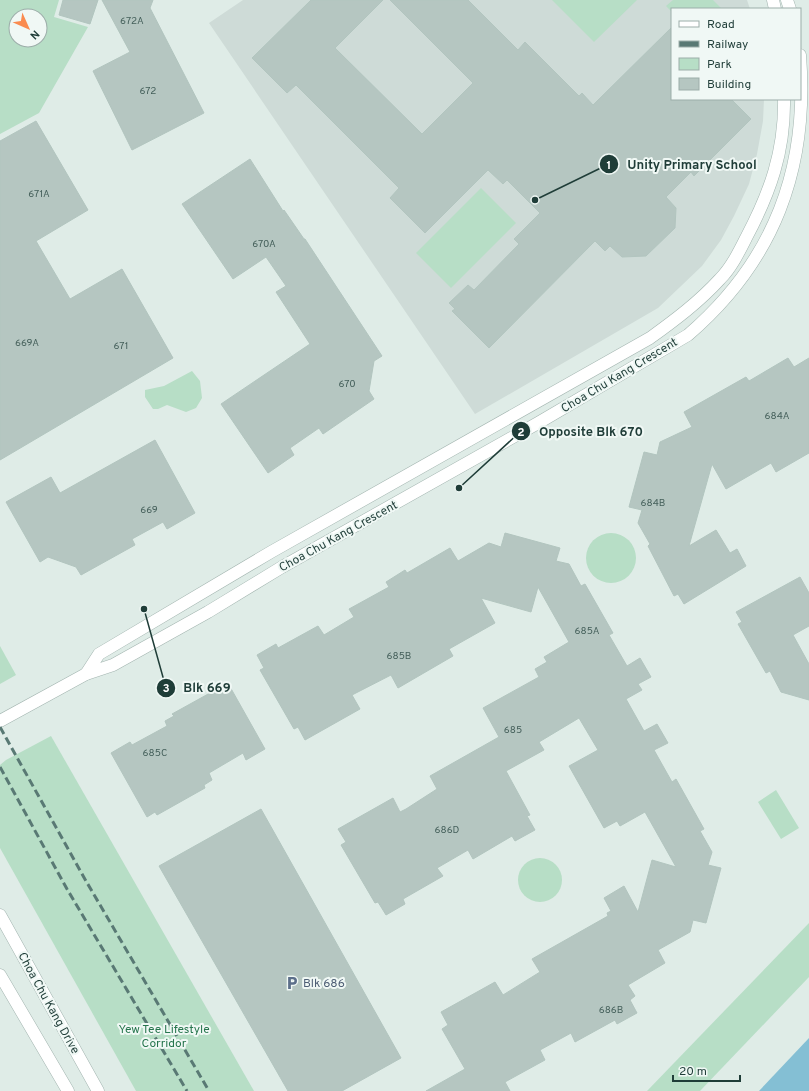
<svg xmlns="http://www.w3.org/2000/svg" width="809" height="1091" font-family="Overpass,sans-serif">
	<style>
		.built { fill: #cedbd7 }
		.green { fill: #b7dec6; fill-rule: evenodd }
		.water { fill: #84bfd4 }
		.building { fill: #b5c6c1; stroke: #b2c5bf }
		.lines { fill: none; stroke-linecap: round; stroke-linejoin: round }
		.minor-casing { stroke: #a2b4af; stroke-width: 13 }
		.minor { stroke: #fff; stroke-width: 12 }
		.rail { stroke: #597974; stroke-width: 3; stroke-dasharray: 8 4; stroke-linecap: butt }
		.labels { text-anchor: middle; stroke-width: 4; stroke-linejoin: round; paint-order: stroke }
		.number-label { font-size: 10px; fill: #445f5a }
		.street-label { font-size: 12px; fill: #1f3d38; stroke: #f0f8f5 }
		.service-label { font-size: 12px; fill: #4e5e75; stroke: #f0f8f5; text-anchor: start }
		.park-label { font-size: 12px; fill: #27764e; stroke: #f0f8f5 }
		.leader { fill: none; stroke: #1f3d38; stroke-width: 1.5 }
		.callout-dot { fill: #1f3d38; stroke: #f0f8f5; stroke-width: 1.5 }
		.mark-label { font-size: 12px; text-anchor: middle; font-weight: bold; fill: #fff }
		.callout-label { font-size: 13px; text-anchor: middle; font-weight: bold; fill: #1f3d38; stroke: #f0f8f5; stroke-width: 4; stroke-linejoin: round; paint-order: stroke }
	</style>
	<rect width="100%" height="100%" fill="#dfece7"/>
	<polygon class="built" points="243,0 747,0 750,9 672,9 672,99 764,99 763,121 757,154 749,184 734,216 721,240 702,266 658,308 475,414 209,23"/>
	<g class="green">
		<path d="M0,0h59l-5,17 34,10 -49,86 -39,21zM16,16h24v24h-24z"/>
		<polygon points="552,0 637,0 594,42"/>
		<polygon points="673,0 713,0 722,9 672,9 672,12 666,6"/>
		<polygon points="481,188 516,223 451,288 416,253"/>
		<polygon points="192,371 200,381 202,398 196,408 186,412 167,405 158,409 153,409 145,397 145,390 164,386"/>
		<circle cx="611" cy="558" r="25"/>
		<polygon points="0,646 16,675 0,684"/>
		<polygon points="51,736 254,1091 136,1091 0,848 0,765 6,760"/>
		<polygon points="776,790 799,828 781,839 758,802"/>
		<circle cx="540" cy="880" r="22"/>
		<polygon points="809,923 809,977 700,1091 647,1091"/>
	</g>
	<polygon class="water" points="809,1038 809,1091 759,1091"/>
	<g class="building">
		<polygon points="63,0 98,0 90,24 59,15"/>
		<polygon points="102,0 153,0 150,8 204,113 132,150 93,71 130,52"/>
		<polygon points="311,0 383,0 335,48 422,134 473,83 390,0 468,0 518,50 525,42 579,96 582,93 593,105 672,27 672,99 731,99 751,119 694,176 691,172 666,197 676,208 675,228 646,256 622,257 610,246 605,251 595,241 489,348 452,311 455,309 449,303 468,285 474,290 519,244 514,239 540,213 507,180 503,184 488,170 425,233 390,198 399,188 296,85 287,93 252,58"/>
		<polygon points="36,121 88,210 36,241 70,299 122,269 173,358 0,460 0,141"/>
		<polygon points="250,159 283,211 284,210 304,239 305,239 382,356 374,361 369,391 374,399 323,434 319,428 290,448 294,455 268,473 221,404 310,344 276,292 286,286 266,257 233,279 182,204"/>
		<polygon points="788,358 794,367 809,358 809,453 776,472 771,463 726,489 712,464 689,546 716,530 730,553 737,549 746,566 684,604 678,594 674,596 648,546 650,544 638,523 642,510 629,507 644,452 657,455 660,442 692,427 684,412 746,377 749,381"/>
		<polygon points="155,440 195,513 167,529 163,522 132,539 135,545 81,575 76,567 48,557 40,562 6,502 51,477 60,493"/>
		<polygon points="505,533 560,548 556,561 569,564 581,586 585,584 613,633 609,635 627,666 640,658 651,677 638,684 642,690 626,699 644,731 657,724 668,743 654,750 672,782 676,779 704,829 700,831 712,852 708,865 721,868 706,923 693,920 690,932 658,950 665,963 628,985 635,996 630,1000 637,1013 617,1024 615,1020 575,1042 571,1033 540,1050 545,1060 505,1082 510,1091 426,1091 465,1069 442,1029 448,1025 441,1012 495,982 503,995 540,972 532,959 608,916 607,913 611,911 604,898 624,886 638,912 652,860 676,867 645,812 620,826 617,821 604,828 569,766 598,750 579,718 539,742 544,750 506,771 530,815 527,816 535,830 515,841 512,836 473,859 468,850 437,868 443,876 403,899 405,904 386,915 378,902 375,903 341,845 346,842 338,829 393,798 400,812 406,809 437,789 430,776 499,737 483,708 539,677 535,669 547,662 544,657 569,642 538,587 531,612 481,598 495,623 449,649 453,656 398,688 391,675 352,695 360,709 305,740 298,727 294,729 260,670 264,668 257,655 276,644 278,648 318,626 324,635 354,617 349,609 389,587 386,582 405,570 407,573 450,548 458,561 489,543 501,547"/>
		<polygon points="800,577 809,593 809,626 793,635 809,664 809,700 781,692 770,671 766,673 738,624 742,622 736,612"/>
		<polygon points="229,685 265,749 246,760 243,753 209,773 212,780 204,785 205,788 157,815 155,812 147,817 111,753 130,742 132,745 167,726 165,721 174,716 172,714 219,688 221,690"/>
		<polygon points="261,809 401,1058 342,1091 288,1091 159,866"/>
	</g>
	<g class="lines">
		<defs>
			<g id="minor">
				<polyline points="773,0 775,9"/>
				<polyline points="787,0 790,9"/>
				<path d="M86,674l13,-20 172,-102 379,-214c25,-18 49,-36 70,-59 11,-11 19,-27 26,-41 24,-45 39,-87 38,-139"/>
				<path d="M0,721l86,-47 27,-9 95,-53 74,-45 256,-144 150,-88c86,-74 121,-166 112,-280"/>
				<polyline points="0,915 98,1091"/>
				<polyline points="0,975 68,1091"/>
			</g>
		</defs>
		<use href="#minor" class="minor-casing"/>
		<use href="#minor" class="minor"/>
		<g class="rail">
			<polyline points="0,727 86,881 209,1091"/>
			<polyline points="0,767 67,889 187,1091"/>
		</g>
	</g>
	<defs>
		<symbol id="parking-bare" viewBox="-9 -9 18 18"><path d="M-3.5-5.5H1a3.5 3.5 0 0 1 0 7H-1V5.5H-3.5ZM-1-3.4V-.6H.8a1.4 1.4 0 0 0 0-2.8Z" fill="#5c6f8a" stroke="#f0f8f5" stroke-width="2.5" paint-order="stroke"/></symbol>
	</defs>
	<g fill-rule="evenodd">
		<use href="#parking-bare" x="282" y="973" width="20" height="20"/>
	</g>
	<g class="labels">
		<g class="number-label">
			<text x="132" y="24">672A</text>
			<text x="148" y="94">672</text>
			<text x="39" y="197">671A</text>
			<text x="264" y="247">670A</text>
			<text x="27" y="346">669A</text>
			<text x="121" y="349">671</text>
			<text x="347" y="387">670</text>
			<text x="777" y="419">684A</text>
			<text x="653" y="506">684B</text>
			<text x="149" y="513">669</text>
			<text x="587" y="634">685A</text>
			<text x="399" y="659">685B</text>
			<text x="513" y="733">685</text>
			<text x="155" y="756">685C</text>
			<text x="447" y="833">686D</text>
			<text x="611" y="1013">686B</text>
		</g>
		<g class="street-label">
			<text transform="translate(619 375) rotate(-31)" y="4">Choa Chu Kang Crescent</text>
			<text transform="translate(338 536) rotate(-29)" y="4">Choa Chu Kang Crescent</text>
			<text transform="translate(49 1003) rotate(61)" y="4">Choa Chu Kang Drive</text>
		</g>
		<g class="service-label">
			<text x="303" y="987">Blk 686</text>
		</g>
		<g class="park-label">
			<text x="164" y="1033">Yew Tee Lifestyle<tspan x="164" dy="14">Corridor</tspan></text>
		</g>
	</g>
	<path class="leader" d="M535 200L609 164M459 488L521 431M144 609L166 688"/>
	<g class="callout-dot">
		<circle cx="535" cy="200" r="4"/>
		<circle cx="459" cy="488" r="4"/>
		<circle cx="144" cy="609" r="4"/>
		<circle cx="609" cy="164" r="10"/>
		<circle cx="521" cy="431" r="10"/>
		<circle cx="166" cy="688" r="10"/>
	</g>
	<g class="mark-label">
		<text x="609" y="169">1</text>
		<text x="521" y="436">2</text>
		<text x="166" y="692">3</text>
	</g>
	<g class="callout-label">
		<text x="692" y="169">Unity Primary School</text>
		<text x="591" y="436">Opposite Blk 670</text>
		<text x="207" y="692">Blk 669</text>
	</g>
	<rect x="671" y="8" width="130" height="92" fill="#f0f8f5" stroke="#9cada9"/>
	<rect x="679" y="21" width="20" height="6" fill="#ffffff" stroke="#9cada9"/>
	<text x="707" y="28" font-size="12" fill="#1f3d38">Road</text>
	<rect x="679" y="41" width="20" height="6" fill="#597974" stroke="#9cada9"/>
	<text x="707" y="48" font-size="12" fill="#1f3d38">Railway</text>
	<rect x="679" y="58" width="20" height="12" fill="#b7dec6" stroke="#9cada9"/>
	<text x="707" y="68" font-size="12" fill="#1f3d38">Park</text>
	<rect x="679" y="78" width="20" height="12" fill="#b5c6c1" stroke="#9cada9"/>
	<text x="707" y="88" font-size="12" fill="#1f3d38">Building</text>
	<g transform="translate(28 28) rotate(135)"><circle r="19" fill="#f0f8f5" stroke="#9cada9"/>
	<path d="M0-3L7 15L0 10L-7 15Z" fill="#fa8b4f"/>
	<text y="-6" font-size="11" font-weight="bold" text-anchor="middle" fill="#1f3d38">N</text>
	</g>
	<path d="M673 1075v6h67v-6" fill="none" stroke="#1f3d38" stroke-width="2"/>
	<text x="679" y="1075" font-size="12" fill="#1f3d38" stroke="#f0f8f5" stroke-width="3" paint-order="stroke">20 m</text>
</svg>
